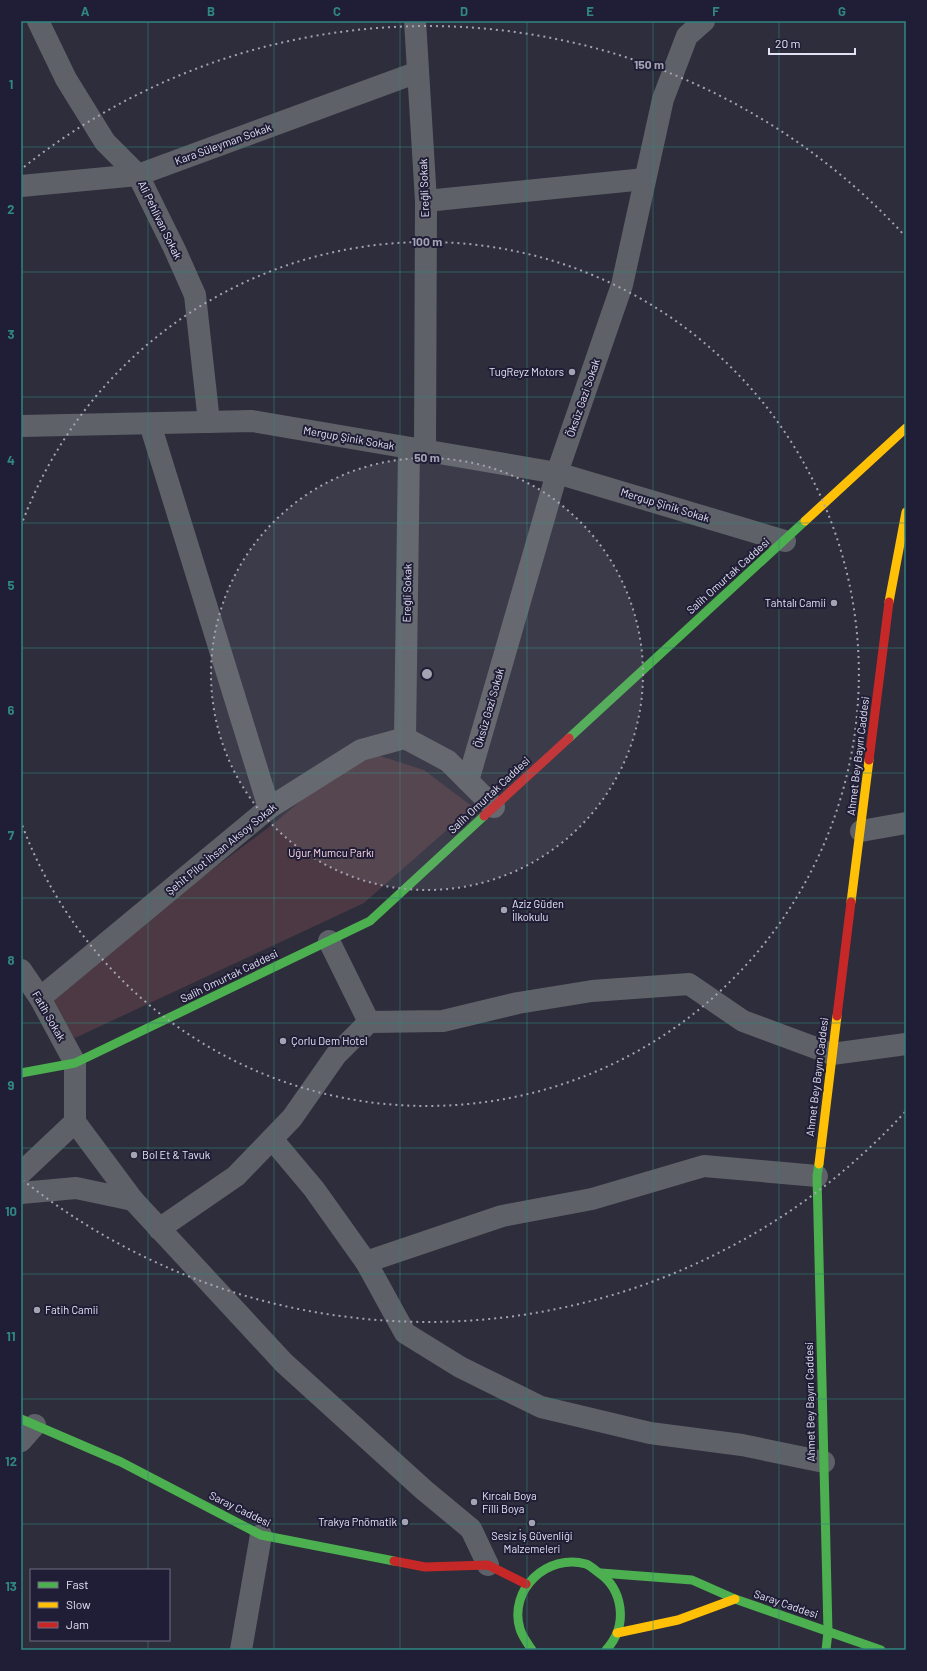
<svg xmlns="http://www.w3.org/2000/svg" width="927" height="1671" font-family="Barlow,sans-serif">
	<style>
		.green { fill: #4c3943 }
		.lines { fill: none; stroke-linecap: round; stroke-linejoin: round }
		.street { stroke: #5e6167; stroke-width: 22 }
		.fast { stroke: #4caf50; stroke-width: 9 }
		.slow { stroke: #ffc107; stroke-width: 9 }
		.jam { stroke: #c62828; stroke-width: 9 }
		.grid { fill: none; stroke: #2f8682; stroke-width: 1; stroke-opacity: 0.55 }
		.ring { fill: none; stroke: #a4a3b3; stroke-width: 2; stroke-dasharray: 2 4 }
		.poi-dot { fill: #a4a3b3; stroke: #201d36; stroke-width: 1.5 }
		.labels { text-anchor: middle; stroke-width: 4; stroke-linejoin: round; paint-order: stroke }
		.street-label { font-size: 11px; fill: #e3e2f4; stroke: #201d36 }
		.poi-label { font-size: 11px; fill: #e3e2f4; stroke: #201d36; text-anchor: start }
		.park-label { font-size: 11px; fill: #fdd6e5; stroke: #201d36 }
		.centre { fill: #a4a3b3; stroke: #201d36; stroke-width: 2 }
		.ring-label { font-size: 12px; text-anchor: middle; font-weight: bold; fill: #a4a3b3; stroke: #201d36; stroke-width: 4; stroke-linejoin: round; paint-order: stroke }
		.neatline { fill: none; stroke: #2f8682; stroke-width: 1.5 }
		.grid-label { font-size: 13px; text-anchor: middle; font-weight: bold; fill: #2f8682 }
	</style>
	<rect width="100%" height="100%" fill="#2e2d3b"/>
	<polygon class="green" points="361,750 424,770 473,807 364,903 75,1038 40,998 273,824"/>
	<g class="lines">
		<g class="street">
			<polyline points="38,21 66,79 105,142 138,175 175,250 195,295 209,422"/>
			<polyline points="415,21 426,201 425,451"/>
			<polyline points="21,186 138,175 418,72"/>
			<polyline points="426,201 645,179"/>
			<polyline points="150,424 269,808"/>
			<polyline points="21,426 252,421 557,473 785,541"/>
			<polyline points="405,738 409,448"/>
			<polyline points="468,781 557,473 622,285 663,99 687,36 704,21"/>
			<polyline points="861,831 906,823"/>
			<polyline points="329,941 369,1022"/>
			<polyline points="21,970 40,998 75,1063 75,1122 133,1200 284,1363 424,1490 471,1529 488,1565"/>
			<polyline points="40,998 269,808 361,750 405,738 448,761 494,807"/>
			<polyline points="272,1139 314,1189 366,1262 405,1333 460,1367 541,1407 650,1433 742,1445 824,1462"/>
			<polyline points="21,1173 75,1122"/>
			<polyline points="21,1193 76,1188 133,1200"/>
			<polyline points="159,1229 236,1176 292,1118 336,1055 369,1022 443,1021 518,1003 592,991 689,984 743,1021 832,1054 906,1044"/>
			<polyline points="366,1262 502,1216 592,1199 704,1166 817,1176"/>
			<polyline points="21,1441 35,1425"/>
			<polyline points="241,1650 261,1535"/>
		</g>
		<g class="fast">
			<polyline points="569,738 805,521"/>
			<polyline points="21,1073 75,1063 370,921 484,816"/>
			<polyline points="819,1164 817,1176 828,1632 826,1650"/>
			<polyline points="21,1419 121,1462 261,1535 394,1561"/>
			<polyline points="601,1573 692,1580 735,1599 881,1650"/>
			<path d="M532,1650c-4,-6 -10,-14 -12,-21 -12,-40 28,-76 66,-65 5,2 9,6 13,9 12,8 19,20 21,35 2,16 -3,30 -14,42"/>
		</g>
		<g class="slow">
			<polyline points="805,521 906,428"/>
			<polyline points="889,602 906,512"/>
			<polyline points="851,902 869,760"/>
			<polyline points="819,1164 837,1016"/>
			<polyline points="617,1633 678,1620 735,1599"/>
		</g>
		<g class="jam">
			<polyline points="869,760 889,602"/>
			<polyline points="484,816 569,738"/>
			<polyline points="837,1016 851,902"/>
			<polyline points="394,1561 425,1567 488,1565 526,1584"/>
		</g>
	</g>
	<path class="grid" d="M148,21v1549M274,21v1629M400,21v1629M527,21v1629M653,21v1629M779,21v1629M21,147h885M21,272h885M21,397h885M21,523h885M21,648h885M21,773h885M21,898h885M21,1023h885M21,1148h885M21,1274h885M21,1399h885M21,1524h885M148,1640v10"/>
	<circle cx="427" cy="674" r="216" fill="#a4a3b3" fill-opacity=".12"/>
	<g class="ring">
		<circle cx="427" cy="674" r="216"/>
		<path d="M21 526A432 432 0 1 1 21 822"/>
		<path d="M905 1112A648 648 0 0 1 24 1181M24 167A648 648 0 0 1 905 236"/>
	</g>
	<g class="poi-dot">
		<circle cx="572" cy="372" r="4"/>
		<circle cx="834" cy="603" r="4"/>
		<circle cx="504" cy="910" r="4"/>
		<circle cx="283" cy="1041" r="4"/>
		<circle cx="134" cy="1155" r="4"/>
		<circle cx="37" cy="1310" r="4"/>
		<circle cx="474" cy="1502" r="4"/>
		<circle cx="405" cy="1522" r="4"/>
		<circle cx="532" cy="1523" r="4"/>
	</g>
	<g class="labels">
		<g class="street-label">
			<text transform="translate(223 144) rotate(-20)" y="4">Kara Süleyman Sokak</text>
			<text transform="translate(424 188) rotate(-92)" y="4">Ereğli Sokak</text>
			<text transform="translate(160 220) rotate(64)" y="4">Ali Pehlivan Sokak</text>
			<text transform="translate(583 398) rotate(-71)" y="4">Öksüz Gazi Sokak</text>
			<text transform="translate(349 438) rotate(10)" y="4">Mergup Şinik Sokak</text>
			<text transform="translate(665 505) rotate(17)" y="4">Mergup Şinik Sokak</text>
			<text transform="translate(728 576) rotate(-42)" y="4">Salih Omurtak Caddesi</text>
			<text transform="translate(407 593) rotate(-89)" y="4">Ereğli Sokak</text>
			<text transform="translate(489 708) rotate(-74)" y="4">Öksüz Gazi Sokak</text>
			<text transform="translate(858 756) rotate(-83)" y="4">Ahmet Bey Bayırı Caddesi</text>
			<text transform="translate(489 795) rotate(-43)" y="4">Salih Omurtak Caddesi</text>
			<text transform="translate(221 849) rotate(-39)" y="4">Şehit Pilot İhsan Aksoy Sokak</text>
			<text transform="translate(229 976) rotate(-26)" y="4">Salih Omurtak Caddesi</text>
			<text transform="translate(49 1016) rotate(60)" y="4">Fatih Sokak</text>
			<text transform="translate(817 1077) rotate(-83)" y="4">Ahmet Bey Bayırı Caddesi</text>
			<text transform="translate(810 1402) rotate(-91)" y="4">Ahmet Bey Bayırı Caddesi</text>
			<text transform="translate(240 1509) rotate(26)" y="4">Saray Caddesi</text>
			<text transform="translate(786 1604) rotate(19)" y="4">Saray Caddesi</text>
		</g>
		<g class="poi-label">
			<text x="564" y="376" text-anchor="end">TugReyz Motors</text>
			<text x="826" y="607" text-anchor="end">Tahtalı Camii</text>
			<text x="512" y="908">Aziz Güden<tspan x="512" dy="13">İlkokulu</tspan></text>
			<text x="291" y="1045">Çorlu Dem Hotel</text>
			<text x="142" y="1159">Bol Et &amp; Tavuk</text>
			<text x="45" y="1314">Fatih Camii</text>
			<text x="482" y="1500">Kırcalı Boya<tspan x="482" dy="13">Filli Boya</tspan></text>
			<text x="397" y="1526" text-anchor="end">Trakya Pnömatik</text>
			<text x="532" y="1540" text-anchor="middle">Sesiz İş Güvenliği<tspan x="532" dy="13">Malzemeleri</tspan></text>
		</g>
		<g class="park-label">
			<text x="331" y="857">Uğur Mumcu Parkı</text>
		</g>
	</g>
	<circle cx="427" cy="674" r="6" class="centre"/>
	<g class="ring-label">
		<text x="649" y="69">150 m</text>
		<text x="427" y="246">100 m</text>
		<text x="427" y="462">50 m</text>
	</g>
	<rect width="927" height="1671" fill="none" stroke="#201d36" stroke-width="44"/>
	<rect x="30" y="1569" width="140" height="72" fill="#201d36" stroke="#6e6c82"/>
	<rect x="38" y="1582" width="20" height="6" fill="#4caf50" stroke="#6e6c82"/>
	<text x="66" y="1589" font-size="12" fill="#e3e2f4">Fast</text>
	<rect x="38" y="1602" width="20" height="6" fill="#ffc107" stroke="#6e6c82"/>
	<text x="66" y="1609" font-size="12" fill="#e3e2f4">Slow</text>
	<rect x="38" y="1622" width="20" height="6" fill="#c62828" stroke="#6e6c82"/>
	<text x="66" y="1629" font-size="12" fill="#e3e2f4">Jam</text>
	<path d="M769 48v6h86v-6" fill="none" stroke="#e3e2f4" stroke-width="2"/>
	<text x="775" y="48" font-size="12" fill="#e3e2f4" stroke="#201d36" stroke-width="3" paint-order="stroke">20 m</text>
	<rect x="22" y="22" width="883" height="1627" class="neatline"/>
	<g class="grid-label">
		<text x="85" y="16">A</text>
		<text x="211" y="16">B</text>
		<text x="337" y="16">C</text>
		<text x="464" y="16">D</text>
		<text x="590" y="16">E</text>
		<text x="716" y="16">F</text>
		<text x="842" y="16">G</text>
		<text x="11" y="89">1</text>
		<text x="11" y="214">2</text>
		<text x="11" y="339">3</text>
		<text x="11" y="465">4</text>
		<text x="11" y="590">5</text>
		<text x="11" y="715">6</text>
		<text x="11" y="840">7</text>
		<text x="11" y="965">8</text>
		<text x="11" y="1090">9</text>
		<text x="11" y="1216">10</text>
		<text x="11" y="1341">11</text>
		<text x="11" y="1466">12</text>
		<text x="11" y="1591">13</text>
	</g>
</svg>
